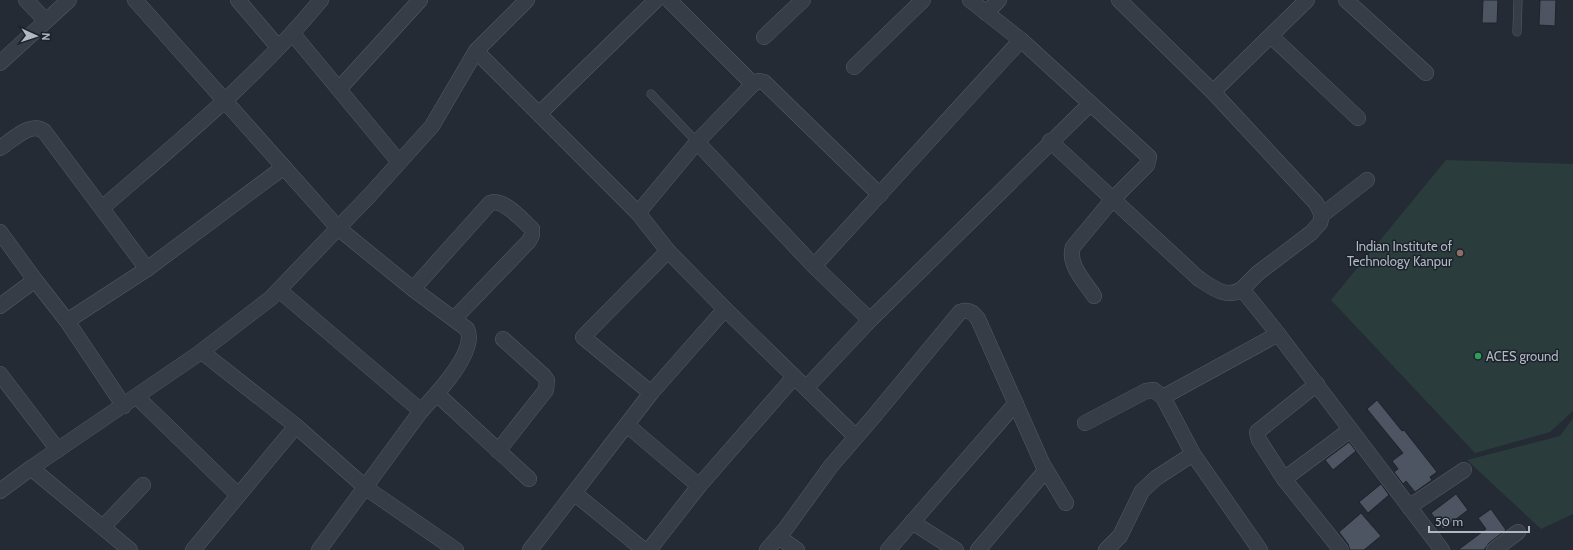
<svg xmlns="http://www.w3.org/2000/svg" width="1573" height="550" font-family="Cabin,sans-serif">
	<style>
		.green { fill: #2b3c3c }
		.building { fill: #4c5561; stroke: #1e242d }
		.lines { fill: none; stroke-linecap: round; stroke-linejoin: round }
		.lane-casing { stroke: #545b64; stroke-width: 9 }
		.street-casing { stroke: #545b64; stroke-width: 16 }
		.lane { stroke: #373d46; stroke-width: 8 }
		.street { stroke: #373d46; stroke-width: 15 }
		.education-dot { fill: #8d6e63; stroke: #1c222b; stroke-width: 1.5 }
		.leisure-dot { fill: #2e9e5b; stroke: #1c222b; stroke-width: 1.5 }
		.labels { text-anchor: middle; stroke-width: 3; stroke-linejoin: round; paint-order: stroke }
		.poi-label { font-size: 13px; fill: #b1b8c2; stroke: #1c222b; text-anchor: end }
	</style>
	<rect width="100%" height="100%" fill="#242b35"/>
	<g class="green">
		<polygon points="1446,160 1573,164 1573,411 1550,432 1475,453 1331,300"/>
		<polygon points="1573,418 1573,514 1541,529 1467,460 1560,436"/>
	</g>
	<g class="building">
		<polygon points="1483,0 1498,0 1497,23 1482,23"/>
		<polygon points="1540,0 1556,0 1555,26 1539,25"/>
		<polygon points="1377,400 1402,431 1404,430 1437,472 1430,477 1432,480 1415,492 1406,481 1403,484 1394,472 1398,469 1392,461 1403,453 1367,409"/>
		<polygon points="1349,442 1356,451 1333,470 1325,460"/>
		<polygon points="1381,484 1389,495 1368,513 1359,502"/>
		<polygon points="1456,494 1468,510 1443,529 1431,513"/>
		<polygon points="1491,509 1506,530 1489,543 1484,550 1458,550 1486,529 1478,518"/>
		<polygon points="1361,513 1381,536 1364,550 1350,550 1348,544 1339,532"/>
	</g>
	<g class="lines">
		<defs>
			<g id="lane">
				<polyline points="1517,32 1518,0"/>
				<polyline points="651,94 697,142"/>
			</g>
			<g id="street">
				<polyline points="26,0 46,21"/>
				<polyline points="135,0 338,228 369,196 432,126 476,51 527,0"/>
				<polyline points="238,0 278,47"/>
				<polyline points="669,0 753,84"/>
				<path d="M970,0l51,40 128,117 -2,8 -35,35 -39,47c-6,17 12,35 21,49"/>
				<polyline points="1119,0 1213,92 1316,203 1322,215 1320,223 1311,233 1258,273 1242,289 1278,334 1163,397"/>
				<polyline points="1346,0 1426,73"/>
				<polyline points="986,13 999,0"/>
				<polyline points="293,34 399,162"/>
				<polyline points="1271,36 1358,118"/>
				<polyline points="764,37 803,0"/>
				<polyline points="476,51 638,213 668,251 725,309 856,437"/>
				<polyline points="0,63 69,0"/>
				<polyline points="854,67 923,0"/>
				<polyline points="339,89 420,0"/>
				<polyline points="1213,92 1307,0"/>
				<polyline points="540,113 656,0"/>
				<path d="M1050,141l148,137c12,8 29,22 44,11"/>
				<path d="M0,148c13,-8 30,-27 44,-17l103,138"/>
				<path d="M102,208c76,-66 155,-130 219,-208"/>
				<polyline points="638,213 697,142"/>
				<polyline points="1322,215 1367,180"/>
				<polyline points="0,232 35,280"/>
				<polyline points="814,266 697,142 753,84 759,81 764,82 880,195"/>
				<path d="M413,289l77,-86c14,-5 32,17 42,26v6l-3,6 -75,78"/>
				<polyline points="279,290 421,411"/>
				<polyline points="0,306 35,280 67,321 124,406"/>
				<polyline points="870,320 814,266 1021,40"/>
				<polyline points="67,321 147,269 284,167"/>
				<polyline points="1278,334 1442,550"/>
				<polyline points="202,352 296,426"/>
				<polyline points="0,374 58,450"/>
				<polyline points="806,388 870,320 1090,104"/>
				<polyline points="651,393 725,309"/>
				<polyline points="437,394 529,479"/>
				<polyline points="137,397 238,495"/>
				<polyline points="1085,423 1146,391 1154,390 1163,397 1193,454 1156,478 1142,491 1120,536 1106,550"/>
				<polyline points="627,425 699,486"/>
				<polyline points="498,451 546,390 547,380 544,376 503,339"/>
				<polyline points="1193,454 1260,550"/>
				<polyline points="31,468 130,550"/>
				<polyline points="1284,479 1259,440 1257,432 1317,384"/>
				<path d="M0,491l31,-23 167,-114 73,-56 67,-70 75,61 54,40c11,22 -31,66 -46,82l-102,139"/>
				<polyline points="574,493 644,550"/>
				<polyline points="1409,507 1464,470"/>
				<polyline points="912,522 956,550"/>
				<polyline points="103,527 143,485"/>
				<polyline points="779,537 797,550"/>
				<polyline points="193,550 296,426 366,488 456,550"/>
				<polyline points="530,550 651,393 583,337 668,251"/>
				<polyline points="649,550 699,486 794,377"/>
				<path d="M767,550l19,-22 45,-62 44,-51 85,-103c8,-3 13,0 18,7l65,146 23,38"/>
				<polyline points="888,550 1016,403"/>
				<polyline points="978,550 1046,470"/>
				<polyline points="1341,550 1284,479 1350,430"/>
				<polyline points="1494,550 1518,532"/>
			</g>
		</defs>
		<use href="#lane" class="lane-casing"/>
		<use href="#street" class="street-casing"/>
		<use href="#lane" class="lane"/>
		<use href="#street" class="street"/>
	</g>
	<circle class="education-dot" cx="1460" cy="253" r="4"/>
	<circle class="leisure-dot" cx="1478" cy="356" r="4"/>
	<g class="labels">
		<g class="poi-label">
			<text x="1452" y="251">Indian Institute of<tspan x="1452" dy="15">Technology Kanpur</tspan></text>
			<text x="1486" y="361" text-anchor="start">ACES ground</text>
		</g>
	</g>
	<g transform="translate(36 36) rotate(93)" stroke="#1c222b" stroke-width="3" paint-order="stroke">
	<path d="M0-3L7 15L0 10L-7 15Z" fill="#b1b8c2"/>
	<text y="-6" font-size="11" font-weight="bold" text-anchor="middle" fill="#b1b8c2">N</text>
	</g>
	<path d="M1429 526v6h100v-6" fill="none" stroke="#b1b8c2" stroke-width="2"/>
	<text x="1435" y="526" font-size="12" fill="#b1b8c2" stroke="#1c222b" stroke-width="3" paint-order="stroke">50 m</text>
</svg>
